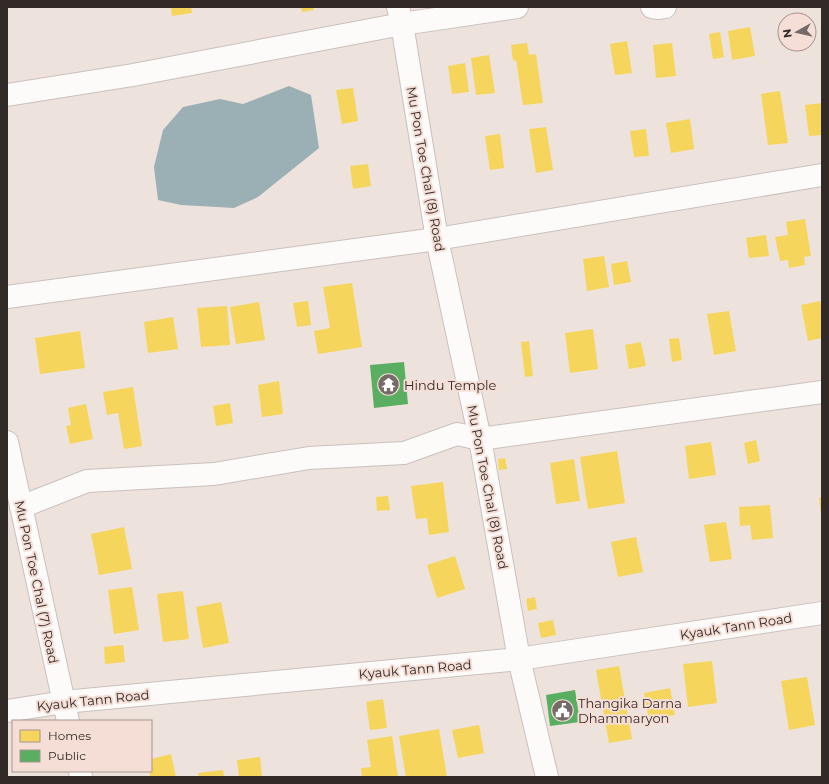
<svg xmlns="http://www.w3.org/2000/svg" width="829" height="784" font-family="Montserrat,sans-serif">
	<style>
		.water { fill: #9bb0b4 }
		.homes { fill: #f6d55c }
		.public { fill: #5aae61 }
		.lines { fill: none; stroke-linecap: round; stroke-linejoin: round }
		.minor-casing { stroke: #cac0bc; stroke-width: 24 }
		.minor { stroke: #fcfbfa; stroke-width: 22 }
		.labels { text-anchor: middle; stroke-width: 4; stroke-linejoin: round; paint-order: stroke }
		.street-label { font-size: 13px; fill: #322a27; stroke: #f5ded6 }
		.poi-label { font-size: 13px; fill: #322a27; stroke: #f5ded6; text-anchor: start }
	</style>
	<rect width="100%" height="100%" fill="#eee2dd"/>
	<polygon class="water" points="289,86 311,95 319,148 258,197 234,208 181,205 158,200 154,167 163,130 183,107 220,99 243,104"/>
	<g class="homes">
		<polygon points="171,7 191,7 192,13 172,16"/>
		<polygon points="301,7 313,7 314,10 302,12"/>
		<polygon points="750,27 755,56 732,60 728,31"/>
		<polygon points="720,32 724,57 713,59 709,34"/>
		<polygon points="627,41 632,73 615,75 610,44"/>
		<polygon points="527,43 529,55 536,54 543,103 523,105 516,60 513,61 511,45"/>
		<polygon points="672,43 676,76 656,78 653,45"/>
		<polygon points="489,55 495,93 476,95 471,58"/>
		<polygon points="465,63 469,92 452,94 448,66"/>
		<polygon points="353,88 358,121 342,124 336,90"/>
		<polygon points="780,91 788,143 768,145 761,94"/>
		<polygon points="822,103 822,135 809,136 805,105"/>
		<polygon points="690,119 694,149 671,153 666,123"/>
		<polygon points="546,127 553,170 536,173 529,129"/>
		<polygon points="646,129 649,156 634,157 630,131"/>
		<polygon points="500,134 504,168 490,170 485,136"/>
		<polygon points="368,164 371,186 353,189 350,166"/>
		<polygon points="805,219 811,256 804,257 805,265 789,268 788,260 780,261 775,237 788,235 786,222"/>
		<polygon points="766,235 769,256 749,258 746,238"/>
		<polygon points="604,256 609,287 587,291 583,259"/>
		<polygon points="627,261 631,282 614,285 611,264"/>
		<polygon points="352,283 362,347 318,354 314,331 330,328 323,287"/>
		<polygon points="308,301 311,325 297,327 293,303"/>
		<polygon points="820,301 822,309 822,338 808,341 801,305"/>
		<polygon points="259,302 265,340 236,344 230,307"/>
		<polygon points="227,306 230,345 201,347 197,308"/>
		<polygon points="729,311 736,351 714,355 707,314"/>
		<polygon points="173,317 178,349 148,353 144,322"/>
		<polygon points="593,329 598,369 570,373 565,333"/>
		<polygon points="80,331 85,368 40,374 35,338"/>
		<polygon points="679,338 682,360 672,362 669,339"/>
		<polygon points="529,341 533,376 525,377 521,342"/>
		<polygon points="641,342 646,366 629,369 625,345"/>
		<polygon points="279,381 283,414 262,417 258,385"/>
		<polygon points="133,387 142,446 124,449 118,413 107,415 103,392"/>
		<polygon points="230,403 233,423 216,426 213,406"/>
		<polygon points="86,404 93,439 70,444 66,426 71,425 68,408"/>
		<polygon points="756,440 760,461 748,464 744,443"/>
		<polygon points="711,442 716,475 689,479 685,446"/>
		<polygon points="617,451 625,503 588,509 580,457"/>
		<polygon points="505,458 507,469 499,470 498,459"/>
		<polygon points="574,459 580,501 556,504 550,463"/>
		<polygon points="443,482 449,532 429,535 427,518 416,519 411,486"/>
		<polygon points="388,496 390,510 377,511 376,497"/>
		<polygon points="819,498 822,498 822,514 821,514"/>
		<polygon points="770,505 773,538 752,540 750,525 740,526 739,507"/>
		<polygon points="726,522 732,559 710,562 704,525"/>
		<polygon points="124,527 132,569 99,575 91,534"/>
		<polygon points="636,537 643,572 618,577 611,542"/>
		<polygon points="455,556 465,589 437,598 427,565"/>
		<polygon points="132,587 139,630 114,634 108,590"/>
		<polygon points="183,591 189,639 163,642 157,594"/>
		<polygon points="535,597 537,609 528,611 526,599"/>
		<polygon points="221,602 229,643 203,648 196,607"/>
		<polygon points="553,620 556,635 541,638 538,623"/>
		<polygon points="123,645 125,662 105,664 104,647"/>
		<polygon points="712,661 717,703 688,707 683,664"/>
		<polygon points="619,666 632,739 609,743 596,670"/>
		<polygon points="807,677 815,725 789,730 781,681"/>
		<polygon points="670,688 675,715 649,720 644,693"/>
		<polygon points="383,699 387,728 370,730 366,702"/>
		<polygon points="479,725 484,753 458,758 452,730"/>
		<polygon points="439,729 447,777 406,777 399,736"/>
		<polygon points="392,736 398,777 362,777 361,768 371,767 367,740"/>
		<polygon points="171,754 176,777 150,777 149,771 151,771 151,759"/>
		<polygon points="260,757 262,777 239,777 237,760"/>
		<polygon points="223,770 224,777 199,777 198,773"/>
	</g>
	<g class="public">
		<polygon points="404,362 408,404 374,408 370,365"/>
		<polygon points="575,690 580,722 550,726 546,695"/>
	</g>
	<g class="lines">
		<defs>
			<g id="minor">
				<polyline points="398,7 402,24 437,239 480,439 519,659 547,777"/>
				<polyline points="652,7 659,8 665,7"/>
				<polyline points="7,95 133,75 402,24 517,7"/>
				<polyline points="7,297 437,239 822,175"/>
				<polyline points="7,442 68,721"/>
				<polyline points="21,507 87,481 214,474 309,458 404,453 457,434 480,439 822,392"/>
				<polyline points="7,711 64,702 519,659 822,613"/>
				<polyline points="80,771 81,777"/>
			</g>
		</defs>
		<use href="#minor" class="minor-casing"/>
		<use href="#minor" class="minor"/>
	</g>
	<defs>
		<symbol id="temple-disc" viewBox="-11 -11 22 22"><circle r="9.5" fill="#746a67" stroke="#f5ded6"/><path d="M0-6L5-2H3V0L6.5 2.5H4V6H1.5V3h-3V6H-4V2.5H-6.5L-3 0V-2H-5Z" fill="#fff"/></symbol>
		<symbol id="civic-disc" viewBox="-11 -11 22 22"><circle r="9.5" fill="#746a67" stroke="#f5ded6"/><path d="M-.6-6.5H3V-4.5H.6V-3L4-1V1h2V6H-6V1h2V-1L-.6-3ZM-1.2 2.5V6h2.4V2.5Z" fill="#fff"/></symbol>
	</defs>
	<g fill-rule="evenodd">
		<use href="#temple-disc" x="376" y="372" width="25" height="25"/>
		<use href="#civic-disc" x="550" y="698" width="25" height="25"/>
	</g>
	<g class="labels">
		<g class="street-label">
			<text transform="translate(426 169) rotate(80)" y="5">Mu Pon Toe Chal (8) Road</text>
			<text transform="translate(488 487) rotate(79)" y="5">Mu Pon Toe Chal (8) Road</text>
			<text transform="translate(37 582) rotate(78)" y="5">Mu Pon Toe Chal (7) Road</text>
			<text transform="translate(736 626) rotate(-9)" y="5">Kyauk Tann Road</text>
			<text transform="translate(415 669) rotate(-5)" y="5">Kyauk Tann Road</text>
			<text transform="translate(93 700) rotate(-6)" y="5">Kyauk Tann Road</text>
		</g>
		<g class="poi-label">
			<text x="404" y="390">Hindu Temple</text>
			<text x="578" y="708">Thangika Darna<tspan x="578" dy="15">Dhammaryon</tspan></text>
		</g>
	</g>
	<rect width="829" height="784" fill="none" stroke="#322a27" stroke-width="16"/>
	<rect x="12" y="720" width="140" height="52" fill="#f5ded6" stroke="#a79690"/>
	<rect x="20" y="730" width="20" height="12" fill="#f6d55c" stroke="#a79690"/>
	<text x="48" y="740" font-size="12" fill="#322a27">Homes</text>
	<rect x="20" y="750" width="20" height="12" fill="#5aae61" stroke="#a79690"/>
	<text x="48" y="760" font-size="12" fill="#322a27">Public</text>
	<g transform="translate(797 32) rotate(262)"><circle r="19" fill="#f5ded6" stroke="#a79690"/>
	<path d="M0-3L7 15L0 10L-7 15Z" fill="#746a67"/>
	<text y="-6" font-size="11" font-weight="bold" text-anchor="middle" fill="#322a27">N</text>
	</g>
</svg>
